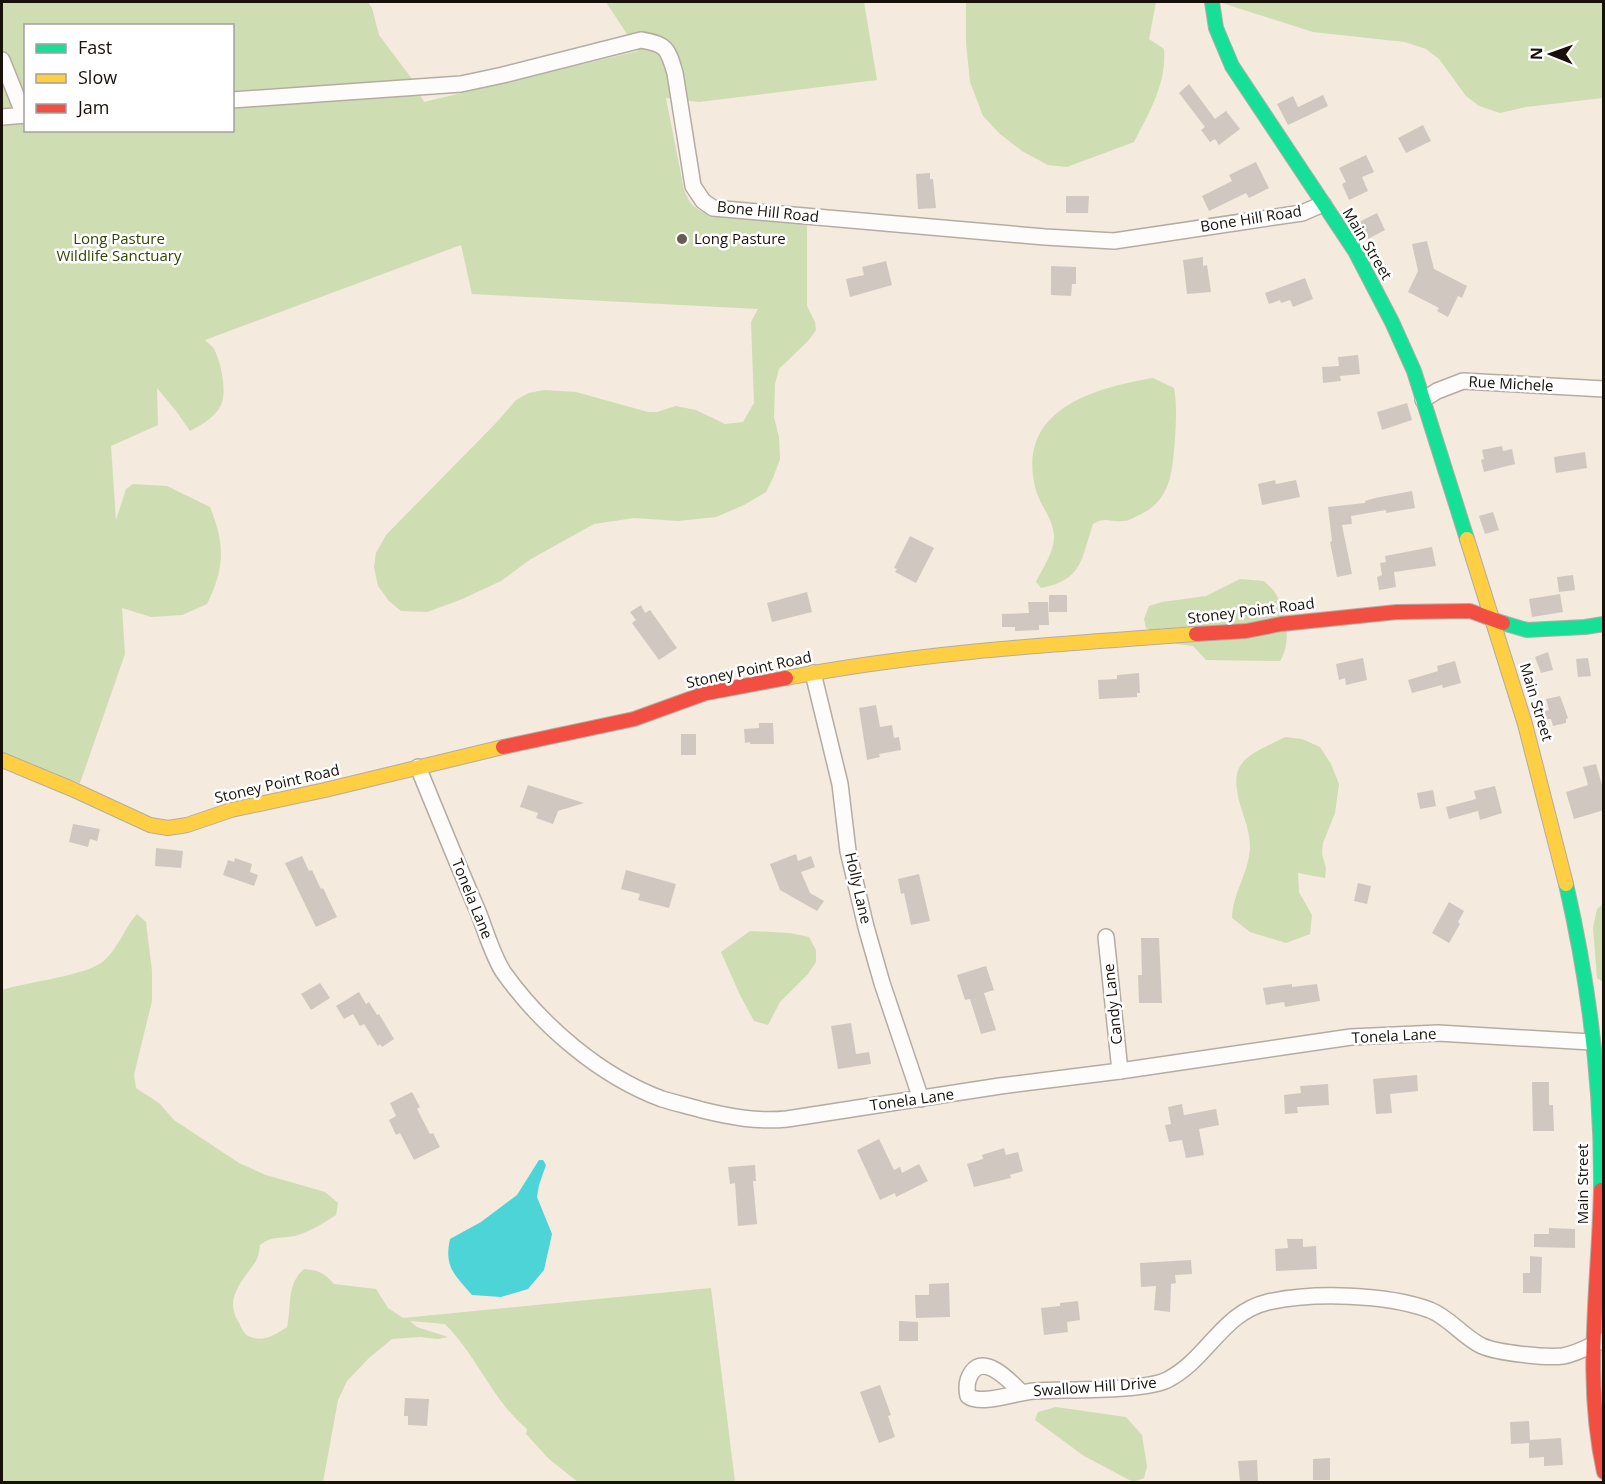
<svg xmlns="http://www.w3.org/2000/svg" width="1605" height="1484" font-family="'Open Sans',sans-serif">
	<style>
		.green { fill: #cfddb2; fill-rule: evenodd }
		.water { fill: #4dd4d6 }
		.building { fill: #d0c8c0 }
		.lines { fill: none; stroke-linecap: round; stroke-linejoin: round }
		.street-casing { stroke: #b4aca3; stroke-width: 18 }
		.fast-casing { stroke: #b4aca3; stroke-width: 16 }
		.slow-casing { stroke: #b4aca3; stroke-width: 16 }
		.jam-casing { stroke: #b4aca3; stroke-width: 16 }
		.street { stroke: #fdfcfa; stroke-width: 15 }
		.fast { stroke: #16e098; stroke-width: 14 }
		.slow { stroke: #ffcf43; stroke-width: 14 }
		.jam { stroke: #f24e42; stroke-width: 14 }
		.poi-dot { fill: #645d54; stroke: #fff; stroke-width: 2 }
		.labels { text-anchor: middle; stroke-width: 5; stroke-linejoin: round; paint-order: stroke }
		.street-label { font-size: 15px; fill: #17110a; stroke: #fff }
		.park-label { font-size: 15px; fill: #2d4600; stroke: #fff }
		.poi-label { font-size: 15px; fill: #17110a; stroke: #fff; text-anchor: start }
	</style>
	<rect width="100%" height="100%" fill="#f4eade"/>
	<g class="green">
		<path d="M2,2h366l4,6 7,27 33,44 12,23 214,-51 -32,-49h258l13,78 -178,22 -33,-4 18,92c5,13 11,20 25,24l98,9v83l8,16 1,8 -8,11 -29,28 -4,15 -1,33 5,20 1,22 -7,19 -7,14 -22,13 -28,12 -38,4 -44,-3 -40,6 -63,35 -30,22 -41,19 -33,12 -26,-1 -12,-10 -11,-15 -4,-19 2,-14 10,-18 110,-112 20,-23 13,-7 15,-3 32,2 72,20h9l19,-6 20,4 29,14 18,-2 11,-19 -3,-81 7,-13 -286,-15 -11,-49 -256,95c4,4 8,6 10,11 6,12 13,44 5,56 -6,11 -19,18 -30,24l-14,-20 -19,-23 1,37 -47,21 5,74 10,-31 7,-5 34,2 43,21c15,37 15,61 -3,97l-25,11 -31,2 -29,-9 3,46 -45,129 -78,-26zM26,26h206v104h-206z"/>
		<path d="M966,2h190l-7,37 15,10c3,34 -15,64 -30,93l-67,25 -19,-2 -26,-14 -22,-17 -17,-18 -13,-34 -4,-39z"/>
		<polygon points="1219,2 1603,2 1603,98 1526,107 1500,113 1479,106 1466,96 1439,59 1426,49 1405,42 1313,32"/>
		<path d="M1153,378l21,10c3,18 2,33 1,51 -3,33 -3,62 -38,77 -4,2 -9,5 -13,5 -13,2 -18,-5 -31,3 -12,35 -10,56 -52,64l-5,-6c6,-13 17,-28 18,-43 1,-19 -15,-34 -19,-52 -18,-78 59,-99 118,-109z"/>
		<path d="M1240,579l24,2c4,4 10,9 13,15 9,18 15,47 3,65l-74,-1 -13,-14 -16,-2 -31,-16 -2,-9 5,-13 13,-4 44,-6z"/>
		<path d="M1285,737l17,2 18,8 11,17 8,20 -4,29 -12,30 -1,11 4,14 -1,10 -27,-5 1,19 13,23 -2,19 -24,9 -36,-11 -18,-14c1,-26 17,-45 18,-71 0,-13 -4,-24 -8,-36 -16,-51 3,-53 43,-74z"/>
		<polygon points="1603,904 1603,982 1597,978 1593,928 1597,909"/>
		<path d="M137,914l9,8 6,49v30l-18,74 2,13 23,15 15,17 65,43 27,12 59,17 13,11 -2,12c-11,7 -23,15 -35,19 -16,6 -27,0 -41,11 -1,5 -1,10 -3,14 -11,19 -34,37 -19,62 3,5 5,12 10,15 15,7 27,-1 39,-9 5,-22 -1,-42 17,-58 14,1 21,4 30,15l42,5 12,19 15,10 308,-30 24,194h-157l-29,-23 -23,-25 1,-5c-34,-28 -50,-73 -82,-105l-35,-3 7,6 31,10 -10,2 -18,-2 -28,2 -23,19 -22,23 -9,19 -15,82h-321v-492c25,-8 80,-14 99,-27 16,-11 23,-35 36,-49z"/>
		<polygon points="750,931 790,933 809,937 816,950 816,962 808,974 780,1002 768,1025 754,1021 739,993 721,952"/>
		<polygon points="1056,1407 1126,1417 1142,1435 1147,1467 1144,1478 1133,1482 1084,1456 1035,1420 1038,1412"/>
	</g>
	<path class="water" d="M539,1160h4l3,5 -7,20 -2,12 15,37 -8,36 -16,19 -27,8 -29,-2c-18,-21 -28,-28 -22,-56l31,-17 36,-27z"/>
	<g class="building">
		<polygon points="1189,84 1215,119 1226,111 1240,129 1219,145 1215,139 1210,142 1201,130 1205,127 1179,93"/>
		<polygon points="1323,95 1328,106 1288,125 1277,104 1293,96 1298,107"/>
		<polygon points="1423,125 1431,141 1406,153 1398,138"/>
		<polygon points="1366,155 1374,172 1362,177 1368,191 1349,200 1342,184 1346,182 1339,168"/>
		<polygon points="1256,162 1269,188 1249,198 1246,193 1209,211 1202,196 1232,181 1229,175"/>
		<polygon points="930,173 930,179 933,179 936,208 918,209 916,174"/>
		<polygon points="1066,196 1089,196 1088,213 1066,213"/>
		<polygon points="1377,213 1385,230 1368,239 1359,222"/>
		<polygon points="1427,241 1434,269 1467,286 1462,298 1458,296 1448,317 1437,311 1439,308 1408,292 1418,271 1412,244"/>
		<polygon points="1203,257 1203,266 1207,265 1211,292 1187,294 1183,260"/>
		<polygon points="886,261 892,285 850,297 846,279 864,275 862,267"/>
		<polygon points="1051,266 1076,267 1076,284 1072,284 1071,296 1051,295"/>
		<polygon points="1305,278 1313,299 1293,307 1290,300 1281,303 1280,300 1269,304 1265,293"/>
		<polygon points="1358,355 1360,374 1340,376 1341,381 1323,383 1322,367 1339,366 1338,357"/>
		<polygon points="1407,403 1412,420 1382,430 1377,412"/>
		<polygon points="1502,446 1503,451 1512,449 1515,464 1484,472 1481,460 1484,459 1482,450"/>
		<polygon points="1585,452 1587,468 1556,473 1554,457"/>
		<polygon points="1275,480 1276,484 1296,480 1300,497 1262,505 1258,484"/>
		<polygon points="1412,491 1415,508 1386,513 1386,510 1351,516 1352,524 1342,525 1352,574 1337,577 1330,542 1332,541 1328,507 1365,503 1365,501 1375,498"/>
		<polygon points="1493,512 1499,530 1485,534 1479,516"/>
		<polygon points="910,536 934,548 916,583 895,572 897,569 894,568"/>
		<polygon points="1432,547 1436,566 1394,572 1396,587 1379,590 1377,577 1382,575 1380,563 1386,562 1385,556"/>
		<polygon points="1573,575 1575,590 1559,592 1557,577"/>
		<polygon points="807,592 812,612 772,622 767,603"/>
		<polygon points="1560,594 1563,612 1532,617 1529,599"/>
		<rect x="1049" y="595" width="18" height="17"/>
		<polygon points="1028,602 1048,602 1049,625 1039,625 1039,630 1015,631 1015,627 1002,627 1002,614 1029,613"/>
		<polygon points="641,605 645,613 650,610 677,648 659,660 632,623 636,620 630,612"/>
		<polygon points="1548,652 1553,670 1541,673 1535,657"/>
		<polygon points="1363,658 1367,680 1346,685 1345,678 1339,680 1336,664"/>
		<polygon points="1588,658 1591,676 1578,677 1576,659"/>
		<polygon points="1455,661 1461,683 1443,688 1442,685 1412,693 1408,680 1438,671 1437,666"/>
		<polygon points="1139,673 1140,693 1137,693 1137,697 1099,699 1098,680 1117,679 1117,675"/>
		<polygon points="1560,696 1568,718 1566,719 1566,723 1553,726 1551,719 1537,719 1535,713 1549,710 1546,699"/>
		<polygon points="876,705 880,727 892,725 894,738 899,737 901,750 879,754 880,757 867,760 859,708"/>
		<polygon points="759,723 773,723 774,744 750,744 750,742 745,743 744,729 759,728"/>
		<rect x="681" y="734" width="15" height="21"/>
		<polygon points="1596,764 1604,792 1604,810 1574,819 1566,792 1588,785 1583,767"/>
		<polygon points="528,785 584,803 558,811 553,824 536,818 538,813 520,807"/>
		<polygon points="1495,786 1502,813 1480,820 1478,811 1449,819 1446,807 1476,799 1474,791"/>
		<polygon points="1433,790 1436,806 1420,809 1417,793"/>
		<polygon points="73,824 100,829 97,841 90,839 88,847 69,842"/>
		<polygon points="156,848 183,851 181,868 155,866"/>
		<polygon points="796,854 798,861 811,856 815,867 801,872 810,893 824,901 817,911 780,890 770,864"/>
		<polygon points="302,856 309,871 312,870 321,889 323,888 337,917 316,927 285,863"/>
		<polygon points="235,858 252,864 250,872 258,875 254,886 223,875 228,860 234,862"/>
		<polygon points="626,870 676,884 669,908 638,900 640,894 621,889"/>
		<polygon points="919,874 930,921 911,925 904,893 901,894 898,879"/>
		<polygon points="1358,883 1371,886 1367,904 1354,901"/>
		<polygon points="1449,902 1464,911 1458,922 1460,924 1449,943 1432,933"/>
		<polygon points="1141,938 1159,938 1162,1003 1139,1003 1138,975 1142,975"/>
		<polygon points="986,966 994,990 984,993 996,1030 981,1034 970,999 965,1000 957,975"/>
		<polygon points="320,983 330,998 311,1010 301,994"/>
		<polygon points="1292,984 1292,987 1317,984 1320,1001 1285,1007 1284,1002 1266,1005 1263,988"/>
		<polygon points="359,992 366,1004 369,1002 377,1015 379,1014 394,1039 382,1047 380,1044 378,1046 364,1024 360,1026 353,1014 344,1019 336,1006"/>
		<polygon points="851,1023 856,1054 869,1052 871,1064 838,1069 831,1026"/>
		<polygon points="1417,1075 1418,1091 1390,1094 1392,1113 1376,1114 1373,1079"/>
		<polygon points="1532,1082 1549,1082 1549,1105 1553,1105 1554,1131 1533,1131"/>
		<polygon points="1328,1084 1329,1105 1297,1107 1298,1113 1285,1114 1284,1095 1301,1093 1300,1086"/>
		<polygon points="412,1092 420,1107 417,1109 430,1134 433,1133 440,1147 414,1160 400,1133 396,1135 389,1120 396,1116 390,1103"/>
		<polygon points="1182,1104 1184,1115 1216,1109 1219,1125 1199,1129 1204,1155 1186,1158 1182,1140 1169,1142 1165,1125 1171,1124 1168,1107"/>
		<polygon points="879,1139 894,1170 900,1167 902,1173 919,1164 928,1181 896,1197 895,1193 880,1200 857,1150"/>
		<polygon points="1004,1148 1006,1155 1018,1152 1023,1171 1010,1175 1011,1178 974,1187 967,1164 983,1159 982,1155"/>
		<polygon points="755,1165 756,1181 753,1181 757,1224 738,1226 735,1183 730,1184 728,1167"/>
		<polygon points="1549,1228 1575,1229 1575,1248 1534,1247 1534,1234 1549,1234"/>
		<polygon points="1287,1239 1303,1239 1303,1247 1316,1246 1317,1269 1276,1271 1275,1249 1288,1248"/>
		<polygon points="1530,1256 1542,1257 1541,1293 1523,1293 1523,1273 1530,1273"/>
		<polygon points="1191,1260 1192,1274 1175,1275 1176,1283 1171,1284 1170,1312 1154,1310 1156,1286 1141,1287 1140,1263"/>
		<polygon points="949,1283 950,1317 916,1318 915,1295 929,1295 929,1284"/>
		<polygon points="1078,1301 1080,1320 1067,1322 1068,1332 1044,1335 1041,1308 1060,1306 1060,1303"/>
		<polygon points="899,1321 918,1322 918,1341 899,1341"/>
		<polygon points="880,1385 891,1415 888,1416 895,1437 879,1443 860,1392"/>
		<polygon points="405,1398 429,1399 427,1426 408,1425 408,1416 404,1416"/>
		<polygon points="1529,1421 1530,1440 1561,1438 1563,1465 1544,1466 1544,1457 1529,1458 1529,1443 1511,1444 1510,1422"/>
		<polygon points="1330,1458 1330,1480 1313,1480 1313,1459"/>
		<polygon points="1257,1460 1258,1482 1240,1482 1238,1461"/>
	</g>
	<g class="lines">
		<defs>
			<g id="street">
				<polyline points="2,60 24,115"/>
				<path d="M232,100l229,-16 42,-9 138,-35c26,4 27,9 34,33l18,113 10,15 10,7 332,29 69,4 188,-28 21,-9"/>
				<polyline points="2,117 26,115"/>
				<polyline points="1423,400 1437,391 1463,381 1604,389"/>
				<polyline points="813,673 840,784 848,851 866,927 882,983 921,1099"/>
				<path d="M418,767c20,49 40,98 61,147 6,16 15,45 25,59 38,53 96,103 158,126 13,4 27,7 40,11 29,7 55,12 85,9l213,-33 120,-15 231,-34 87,-4 153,9"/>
				<polyline points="1106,937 1120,1071"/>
				<path d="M1021,1392c-10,-10 -36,-38 -49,-20 -5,7 -6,15 -4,24 13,10 49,-4 66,-5 30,-2 113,1 135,-12 40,-22 53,-66 99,-77 46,-10 118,-8 162,8 20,8 33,27 52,36 16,7 64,12 81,10 13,-2 27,-10 38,-15"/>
			</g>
			<g id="fast">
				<polyline points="1212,2 1216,28 1232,66 1355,251 1392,322 1414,371 1467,539"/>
				<polyline points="1503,623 1527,630 1585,627 1604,624"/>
				<path d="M1566,884c23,100 36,204 35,306"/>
			</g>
			<g id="slow">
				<polyline points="1467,539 1525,724 1566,884"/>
				<path d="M786,678c136,-26 273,-34 410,-44"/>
				<polyline points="2,760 72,789 150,825 168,828 187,825 231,810 325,790 503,747"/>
			</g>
			<g id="jam">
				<polyline points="1196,634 1246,631 1281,624 1397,612 1470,611 1503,623"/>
				<polyline points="503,747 634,719 706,693 786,678"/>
				<path d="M1601,1190c-2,96 -18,187 3,282"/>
			</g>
		</defs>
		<use href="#street" class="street-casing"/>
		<use href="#fast" class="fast-casing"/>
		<use href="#slow" class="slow-casing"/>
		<use href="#jam" class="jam-casing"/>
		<use href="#street" class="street"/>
		<use href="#fast" class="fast"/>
		<use href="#slow" class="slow"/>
		<use href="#jam" class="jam"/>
	</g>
	<circle class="poi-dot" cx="682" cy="239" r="6"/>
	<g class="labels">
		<g class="street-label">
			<text transform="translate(768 212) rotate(6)" y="5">Bone Hill Road</text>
			<text transform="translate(1251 219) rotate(-9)" y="5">Bone Hill Road</text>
			<text transform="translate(1367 244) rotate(59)" y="5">Main Street</text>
			<text transform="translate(1511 384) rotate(3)" y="5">Rue Michele</text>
			<text transform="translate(1251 611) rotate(-7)" y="5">Stoney Point Road</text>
			<text transform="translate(749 670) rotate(-12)" y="5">Stoney Point Road</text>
			<text transform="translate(1536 702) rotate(73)" y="5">Main Street</text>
			<text transform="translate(277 784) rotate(-13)" y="5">Stoney Point Road</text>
			<text transform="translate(858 888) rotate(77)" y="5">Holly Lane</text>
			<text transform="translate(472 899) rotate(68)" y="5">Tonela Lane</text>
			<text transform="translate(1113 1004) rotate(-96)" y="5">Candy Lane</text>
			<text transform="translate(1394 1036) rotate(-3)" y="5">Tonela Lane</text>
			<text transform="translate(912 1100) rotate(-8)" y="5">Tonela Lane</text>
			<text transform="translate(1583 1184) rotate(-90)" y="5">Main Street</text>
			<text transform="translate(1095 1387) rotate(-4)" y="5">Swallow Hill Drive</text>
		</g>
		<g class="park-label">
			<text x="119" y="244">Long Pasture<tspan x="119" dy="17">Wildlife Sanctuary</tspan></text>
		</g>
		<g class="poi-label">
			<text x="694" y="244">Long Pasture</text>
		</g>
	</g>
	<rect width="1605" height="1484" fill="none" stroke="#17110a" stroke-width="6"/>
	<rect x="24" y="24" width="210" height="108" fill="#ffffff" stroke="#a2a09d" stroke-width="1.5"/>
	<rect x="36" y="44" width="30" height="9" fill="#16e098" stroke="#a2a09d" stroke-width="1.5"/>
	<text x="78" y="54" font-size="18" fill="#17110a">Fast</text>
	<rect x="36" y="74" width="30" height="9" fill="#ffcf43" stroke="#a2a09d" stroke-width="1.5"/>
	<text x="78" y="84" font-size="18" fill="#17110a">Slow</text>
	<rect x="36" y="104" width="30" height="9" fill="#f24e42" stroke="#a2a09d" stroke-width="1.5"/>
	<text x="78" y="114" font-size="18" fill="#17110a">Jam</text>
	<g transform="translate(1551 54) rotate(271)" stroke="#ffffff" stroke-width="4.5" paint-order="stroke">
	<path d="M0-4.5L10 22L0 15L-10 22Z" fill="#17110a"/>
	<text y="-9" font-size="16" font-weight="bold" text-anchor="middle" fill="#17110a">N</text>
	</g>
</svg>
